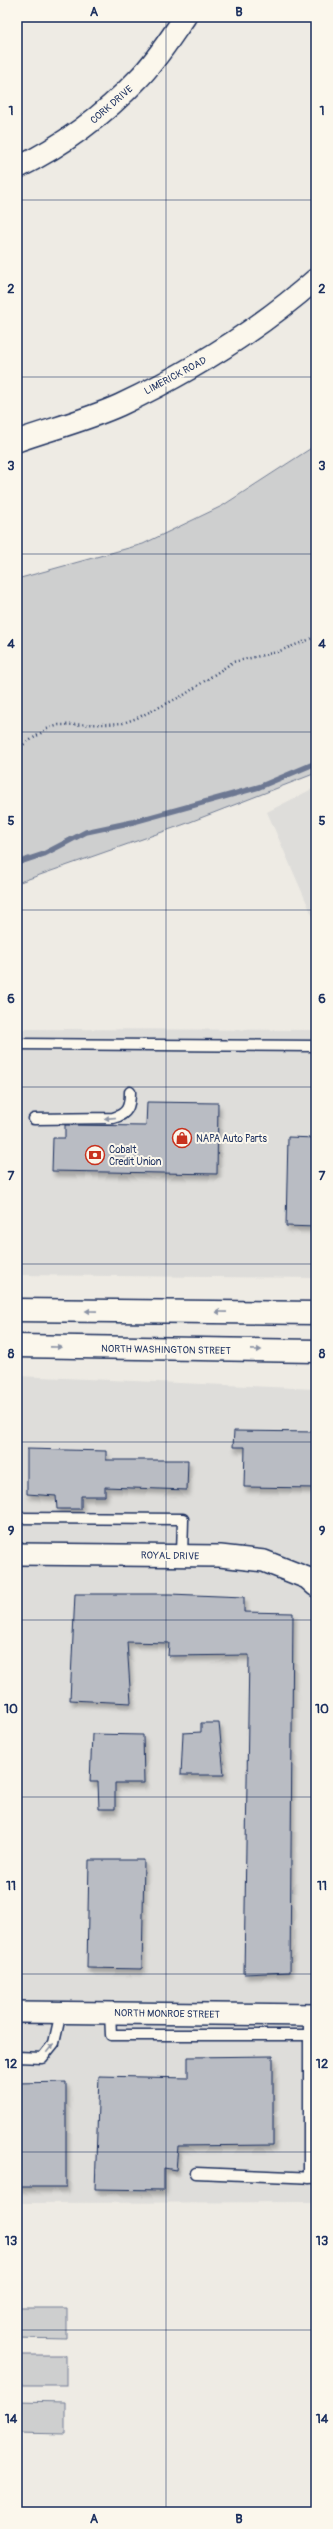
<svg xmlns="http://www.w3.org/2000/svg" width="333" height="2529" font-family="Pangolin,sans-serif">
	<style>
		.built { fill: #deddda }
		.green { fill: #cecfcf; stroke: #747f96 }
		.lines { fill: none; stroke-linecap: round; stroke-linejoin: round }
		.stream { stroke: #6d7892; stroke-width: 5.5 }
		.building { fill: #b9bcc3; stroke: #1b2f5e; filter: url(#shadow) }
		.lane-casing { stroke: #1b2f5e; stroke-width: 13 }
		.street-casing { stroke: #1b2f5e; stroke-width: 24 }
		.primary-casing { stroke: #1b2f5e; stroke-width: 25 }
		.path { stroke: #1b2f5e; stroke-width: 2.5; stroke-dasharray: 1 3; stroke-linecap: butt }
		.lane { stroke: #fbf7ec; stroke-width: 10 }
		.street { stroke: #fbf7ec; stroke-width: 21 }
		.primary { stroke: #fbf7ec; stroke-width: 22 }
		.oneway { fill: #8b93a5 }
		.grid { fill: none; stroke: #1b2f5e; stroke-width: 1; stroke-opacity: 0.55 }
		.labels { text-anchor: middle; stroke-width: 4; stroke-linejoin: round; paint-order: stroke }
		.street-label { font-size: 10px; fill: #1b2f5e; stroke: #fbf7ec }
		.poi-label { font-size: 10px; fill: #1b2f5e; stroke: #fbf7ec; text-anchor: start }
		.neatline { fill: none; stroke: #1b2f5e; stroke-width: 1.5 }
		.grid-label { font-size: 13px; text-anchor: middle; font-weight: bold; fill: #1b2f5e }
	</style>
	<defs>
		<filter id="shadow"><feDropShadow dx="2.5" dy="4.5" stdDeviation="2" flood-color="#0004"/></filter>
	</defs>
	<rect width="100%" height="100%" fill="#eeebe4"/>
	<filter id="ink" filterUnits="userSpaceOnUse"><feTurbulence type="fractalNoise" baseFrequency=".025" numOctaves="2"/><feDisplacementMap in="SourceGraphic" scale="8" xChannelSelector="R" yChannelSelector="G"/><feConvolveMatrix kernelMatrix="1 2 1 2 8 2 1 2 1" color-interpolation-filters="sRGB"/></filter>
	<g filter="url(#ink)">
		<g class="built">
			<polygon points="316,787 316,924 267,812"/>
			<polygon points="17,1029 316,1030 316,1278 17,1275"/>
			<polygon points="17,1376 316,1389 316,2202 17,2203"/>
		</g>
		<g class="green">
			<polygon points="316,445 316,773 185,824 17,883 17,579 143,544 222,506"/>
			<polygon points="17,2308 67,2308 67,2339 17,2338"/>
			<rect x="17" y="2355" width="49" height="30"/>
			<polygon points="17,2401 65,2402 65,2434 17,2433"/>
		</g>
		<g class="lines">
			<polyline class="stream" points="17,863 44,854 86,832 133,822 259,787 316,763"/>
		</g>
		<g class="building">
			<polygon points="147,1102 218,1103 217,1174 52,1171 53,1138 65,1138 65,1125 146,1126"/>
			<polygon points="288,1137 316,1138 316,1227 286,1226"/>
			<polygon points="234,1431 316,1432 316,1488 244,1487 245,1447 233,1447"/>
			<polygon points="27,1449 106,1451 106,1460 188,1460 187,1490 105,1487 105,1496 81,1496 81,1509 57,1509 56,1496 27,1494"/>
			<polygon points="75,1594 170,1594 244,1597 244,1612 293,1613 290,1972 244,1974 249,1655 168,1656 169,1643 127,1642 131,1703 70,1700"/>
			<polygon points="201,1723 219,1723 224,1775 181,1775 183,1733 201,1732"/>
			<polygon points="92,1734 143,1735 144,1783 115,1783 115,1809 99,1809 98,1782 90,1782"/>
			<polygon points="89,1860 144,1860 142,1969 87,1968"/>
			<polygon points="273,2056 273,2145 178,2146 176,2170 164,2168 164,2190 95,2189 99,2076 188,2078 188,2057"/>
			<polygon points="66,2082 66,2187 17,2187 17,2083"/>
		</g>
		<g class="lines">
			<defs>
				<g id="lane">
					<polyline points="17,1044 316,1046"/>
					<path d="M34,1119l79,-1c15,-4 17,-12 17,-26"/>
					<polyline points="17,1518 183,1519 182,1555"/>
					<polyline points="110,2012 111,2035 308,2035"/>
					<polyline points="309,2015 309,2178"/>
					<polyline points="17,2057 42,2058 54,2043 61,2012"/>
					<polyline points="196,2173 316,2178"/>
				</g>
				<g id="street">
					<path d="M17,168c45,-22 87,-53 122,-90 17,-17 32,-41 46,-61"/>
					<path d="M17,441c34,-12 70,-21 103,-36 70,-33 138,-75 196,-126"/>
					<polyline points="17,1554 220,1556 264,1561 307,1578 316,1586"/>
					<polyline points="17,2012 316,2015"/>
				</g>
				<g id="primary">
					<polyline points="17,1310 316,1313"/>
					<polyline points="17,1346 316,1351"/>
				</g>
			</defs>
			<use href="#lane" class="lane-casing"/>
			<use href="#street" class="street-casing"/>
			<use href="#primary" class="primary-casing"/>
			<polyline class="path" points="17,749 47,729 59,725 107,724 123,723 137,718 184,695 233,662 277,652 316,637"/>
			<use href="#lane" class="lane"/>
			<use href="#street" class="street"/>
			<use href="#primary" class="primary"/>
		</g>
		<defs><path id="oneway-solid" d="M-6-.8H1V-3.2L6.5 0L1 3.2V.8H-6Z"/></defs>
		<g class="oneway">
			<use href="#oneway-solid" transform="translate(110 1118) rotate(175)"/>
			<use href="#oneway-solid" transform="translate(91 1311) rotate(-179)"/>
			<use href="#oneway-solid" transform="translate(221 1312) rotate(-179)"/>
			<use href="#oneway-solid" transform="translate(56 1347) rotate(1)"/>
			<use href="#oneway-solid" transform="translate(256 1350) rotate(1)"/>
			<use href="#oneway-solid" transform="translate(50 2048) rotate(-52)"/>
		</g>
	</g>
	<path class="grid" d="M166,17v2495M17,200h299M17,377h299M17,554h299M17,732h299M17,910h299M17,1087h299M17,1264h299M17,1442h299M17,1620h299M17,1797h299M17,1974h299M17,2152h299M17,2330h299"/>
	<defs>
		<symbol id="shop-ring" viewBox="-11 -11 22 22"><circle r="9.5" fill="#fbf7ec" stroke="#c8321e" stroke-width="1.5"/><path d="M-5-2.5h2.3a2.7 3.5 0 0 1 5.4 0H5L5.5 6h-11ZM-1.5-2.5h3a1.5 2.3 0 0 0-3 0Z" fill="#c8321e"/></symbol>
		<symbol id="bank-ring" viewBox="-11 -11 22 22"><circle r="9.5" fill="#fbf7ec" stroke="#c8321e" stroke-width="1.5"/><path d="M-6-4H6V4H-6ZM0-2.3a2.3 2.3 0 1 0 0 4.6a2.3 2.3 0 1 0 0-4.6Z" fill="#c8321e"/></symbol>
	</defs>
	<g fill-rule="evenodd">
		<use href="#shop-ring" x="171" y="1127" width="22" height="22"/>
		<use href="#bank-ring" x="84" y="1144" width="22" height="22"/>
	</g>
	<g class="labels">
		<g class="street-label">
			<text transform="translate(111 104) rotate(-41)" y="4">CORK DRIVE</text>
			<text transform="translate(175 375) rotate(-28)" y="4">LIMERICK ROAD</text>
			<text transform="translate(166 1349) rotate(1)" y="4">NORTH WASHINGTON STREET</text>
			<text transform="translate(170 1555) rotate(1)" y="4">ROYAL DRIVE</text>
			<text transform="translate(167 2013) rotate(1)" y="4">NORTH MONROE STREET</text>
		</g>
		<g class="poi-label">
			<text x="196" y="1142">NAPA Auto Parts</text>
			<text x="109" y="1153">Cobalt<tspan x="109" dy="12">Credit Union</tspan></text>
		</g>
	</g>
	<rect width="333" height="2529" fill="none" stroke="#fbf7ec" stroke-width="44"/>
	<rect x="22" y="22" width="289" height="2485" class="neatline"/>
	<g class="grid-label">
		<text x="94" y="16">A</text>
		<text x="239" y="16">B</text>
		<text x="11" y="115">1</text>
		<text x="322" y="115">1</text>
		<text x="11" y="293">2</text>
		<text x="322" y="293">2</text>
		<text x="11" y="470">3</text>
		<text x="322" y="470">3</text>
		<text x="11" y="648">4</text>
		<text x="322" y="648">4</text>
		<text x="11" y="825">5</text>
		<text x="322" y="825">5</text>
		<text x="11" y="1003">6</text>
		<text x="322" y="1003">6</text>
		<text x="11" y="1180">7</text>
		<text x="322" y="1180">7</text>
		<text x="11" y="1358">8</text>
		<text x="322" y="1358">8</text>
		<text x="11" y="1535">9</text>
		<text x="322" y="1535">9</text>
		<text x="11" y="1713">10</text>
		<text x="322" y="1713">10</text>
		<text x="11" y="1890">11</text>
		<text x="322" y="1890">11</text>
		<text x="11" y="2068">12</text>
		<text x="322" y="2068">12</text>
		<text x="11" y="2245">13</text>
		<text x="322" y="2245">13</text>
		<text x="11" y="2423">14</text>
		<text x="322" y="2423">14</text>
		<text x="94" y="2523">A</text>
		<text x="239" y="2523">B</text>
	</g>
</svg>
